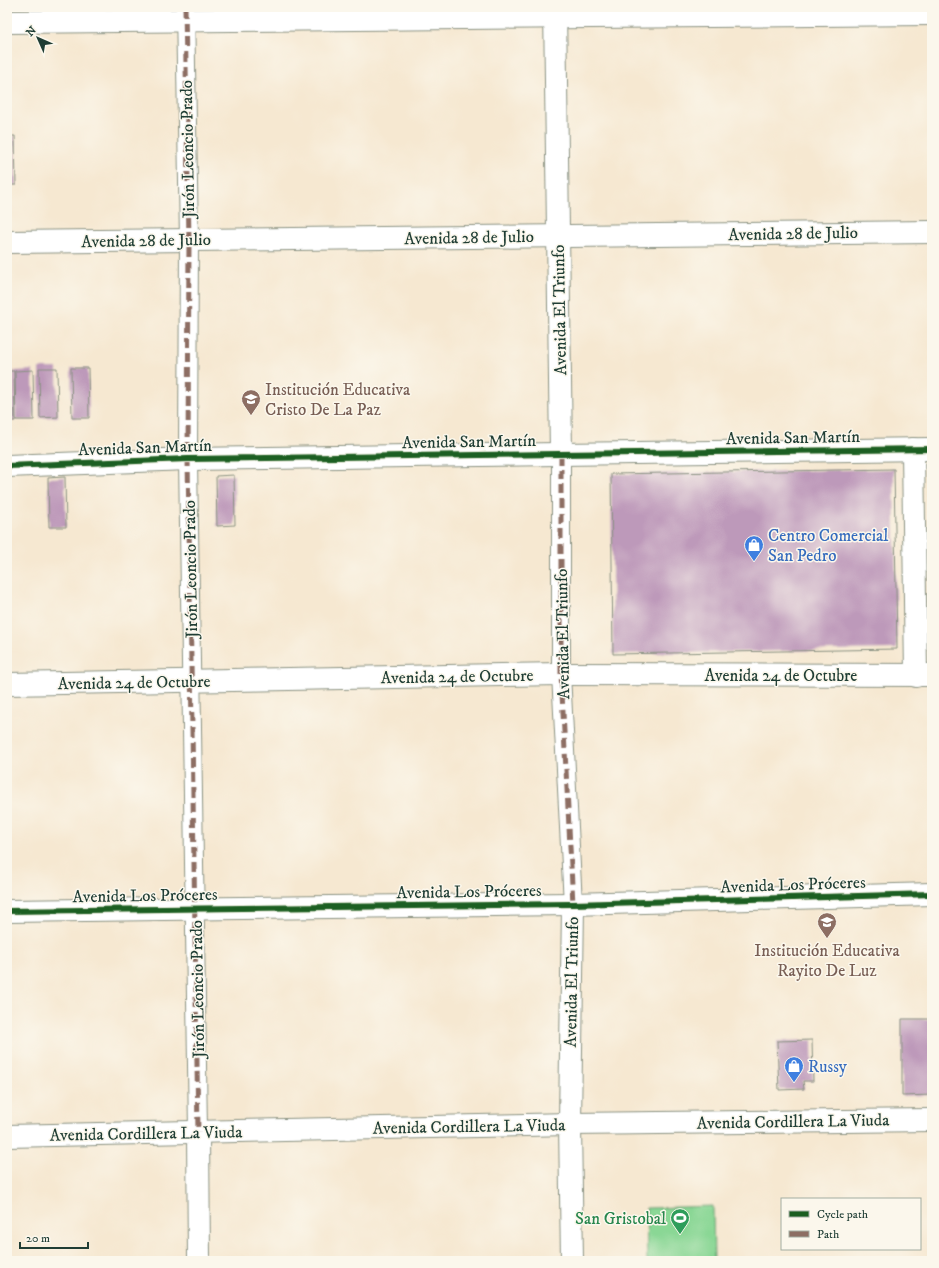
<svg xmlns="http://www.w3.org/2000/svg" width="939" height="1268" font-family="'IM FELL DW Pica',serif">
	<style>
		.grass { fill: #8ad795; stroke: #548a64 }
		.building { fill: #bd99ba }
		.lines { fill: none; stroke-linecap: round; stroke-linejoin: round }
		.pedestrian-casing { stroke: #8a9282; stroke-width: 20 }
		.minor-casing { stroke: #8a9282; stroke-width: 24 }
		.tertiary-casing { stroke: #8a9282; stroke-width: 24 }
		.pedestrian { stroke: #fff; stroke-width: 18 }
		.minor { stroke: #fff; stroke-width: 22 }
		.tertiary { stroke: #fff; stroke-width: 22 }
		.quiet { stroke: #8d6e63; stroke-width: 5; stroke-dasharray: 10 5; stroke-linecap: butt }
		.cycleway-casing { stroke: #fbf7ec; stroke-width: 8 }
		.cycleway { stroke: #1b5e20; stroke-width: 6 }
		.labels { text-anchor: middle; stroke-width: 3; stroke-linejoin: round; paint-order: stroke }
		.street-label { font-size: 17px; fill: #1f3d34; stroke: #fbf7ec }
		.education-label { font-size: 17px; fill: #785e54; stroke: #fbf7ec; text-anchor: start }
		.shop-label { font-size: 17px; fill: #366cbe; stroke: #fbf7ec; text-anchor: start }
		.leisure-label { font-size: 17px; fill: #27864d; stroke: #fbf7ec; text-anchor: end }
	</style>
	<rect width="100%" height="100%" fill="#fbf7ec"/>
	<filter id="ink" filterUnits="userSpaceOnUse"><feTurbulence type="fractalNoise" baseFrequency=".025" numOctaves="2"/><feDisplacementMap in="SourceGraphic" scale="8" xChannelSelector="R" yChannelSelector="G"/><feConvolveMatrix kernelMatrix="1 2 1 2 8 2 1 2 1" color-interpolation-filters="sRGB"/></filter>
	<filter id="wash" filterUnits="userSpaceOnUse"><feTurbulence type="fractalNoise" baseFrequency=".012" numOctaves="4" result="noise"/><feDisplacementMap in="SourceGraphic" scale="16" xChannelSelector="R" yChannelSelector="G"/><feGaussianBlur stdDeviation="0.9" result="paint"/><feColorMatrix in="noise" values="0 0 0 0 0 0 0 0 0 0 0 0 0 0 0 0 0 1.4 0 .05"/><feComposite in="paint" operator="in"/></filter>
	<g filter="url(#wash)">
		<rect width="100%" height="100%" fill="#f6e8d1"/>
		<polygon class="grass" points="713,1206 714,1261 647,1261 646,1208"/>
		<g id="blocks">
			<g class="building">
				<polygon points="7,136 15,136 16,185 7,185"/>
				<polygon points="39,368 57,368 58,417 40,418"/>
				<polygon points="71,368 88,368 89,418 72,418"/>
				<polygon points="33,370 34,420 16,420 15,371"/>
				<polygon points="7,371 14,371 15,421 7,421"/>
				<polygon points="894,469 897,649 613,654 611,474"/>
				<polygon points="234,475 235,525 217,526 216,476"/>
				<polygon points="65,477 66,527 49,527 48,478"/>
				<polygon points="902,1019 932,1019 932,1095 902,1096"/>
				<polygon points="812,1040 813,1081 803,1081 804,1089 779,1090 777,1041"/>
			</g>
		</g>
	</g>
	<g filter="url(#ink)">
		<use href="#blocks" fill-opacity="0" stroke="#8a9282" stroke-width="1"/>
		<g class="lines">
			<defs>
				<g id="pedestrian">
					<polyline points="185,7 189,240 188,459 198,1132"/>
					<polyline points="561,454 561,674 573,904"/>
				</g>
				<g id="minor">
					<polyline points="555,7 561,454"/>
					<polyline points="7,22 932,14"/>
					<polyline points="7,242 932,232"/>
					<polyline points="913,449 916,676"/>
					<polyline points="7,466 188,459 932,449"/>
					<polyline points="7,684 561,674 932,675"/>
					<polyline points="7,911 573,904 932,894"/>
					<polyline points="198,1132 199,1261"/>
					<polyline points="572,1261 570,1124 573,904"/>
				</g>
				<polyline id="tertiary" points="7,1136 570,1124 932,1120"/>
			</defs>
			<use href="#pedestrian" class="pedestrian-casing"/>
			<use href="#minor" class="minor-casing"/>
			<use href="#tertiary" class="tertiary-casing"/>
			<use href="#pedestrian" class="pedestrian"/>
			<use href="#minor" class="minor"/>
			<use href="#tertiary" class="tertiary"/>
			<g class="quiet">
				<polyline points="185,7 189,240 188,459 198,1132"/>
				<polyline points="561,454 561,674 573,904"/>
			</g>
			<defs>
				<g id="cycleway">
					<polyline points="7,466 188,459 932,449"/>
					<polyline points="7,911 573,904 932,894"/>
				</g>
			</defs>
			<use href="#cycleway" class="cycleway-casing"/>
			<use href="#cycleway" class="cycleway"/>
		</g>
	</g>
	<defs>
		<symbol id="school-pin" viewBox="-11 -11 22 30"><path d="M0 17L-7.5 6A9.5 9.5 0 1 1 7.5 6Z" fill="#8d6e63" stroke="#fbf7ec"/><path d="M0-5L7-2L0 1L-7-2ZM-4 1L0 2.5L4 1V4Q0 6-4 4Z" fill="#fff"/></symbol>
		<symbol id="shop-pin" viewBox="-11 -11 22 30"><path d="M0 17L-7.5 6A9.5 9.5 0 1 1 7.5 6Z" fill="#3f7fe0" stroke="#fbf7ec"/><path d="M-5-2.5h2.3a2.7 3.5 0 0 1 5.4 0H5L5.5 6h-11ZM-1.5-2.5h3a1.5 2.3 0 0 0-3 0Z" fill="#fff"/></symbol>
		<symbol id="stadium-pin" viewBox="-11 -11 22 30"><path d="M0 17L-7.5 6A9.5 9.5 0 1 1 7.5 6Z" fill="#2e9e5b" stroke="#fbf7ec"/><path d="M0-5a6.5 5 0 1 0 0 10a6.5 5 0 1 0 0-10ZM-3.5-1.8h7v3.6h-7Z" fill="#fff"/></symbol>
	</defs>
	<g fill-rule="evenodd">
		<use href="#school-pin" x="240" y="388" width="22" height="30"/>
		<use href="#shop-pin" x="743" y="534" width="22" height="30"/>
		<use href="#school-pin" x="816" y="911" width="22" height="30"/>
		<use href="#shop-pin" x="783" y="1055" width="22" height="30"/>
		<use href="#stadium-pin" x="669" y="1207" width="22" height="30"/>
	</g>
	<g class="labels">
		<g class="street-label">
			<text transform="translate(187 149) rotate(-91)" y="6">Jirón Leoncio Prado</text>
			<text transform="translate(793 233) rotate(-1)" y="6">Avenida 28 de Julio</text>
			<text transform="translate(469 237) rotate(-1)" y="6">Avenida 28 de Julio</text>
			<text transform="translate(146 240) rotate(-1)" y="6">Avenida 28 de Julio</text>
			<text transform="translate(559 310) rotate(-91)" y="6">Avenida El Triunfo</text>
			<text transform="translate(793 437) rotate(-1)" y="6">Avenida San Martín</text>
			<text transform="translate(469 441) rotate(-1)" y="6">Avenida San Martín</text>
			<text transform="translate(145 447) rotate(-2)" y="6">Avenida San Martín</text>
			<text transform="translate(190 569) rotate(-91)" y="6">Jirón Leoncio Prado</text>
			<text transform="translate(562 634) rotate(-91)" y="6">Avenida El Triunfo</text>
			<text x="781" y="681">Avenida 24 de Octubre</text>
			<text transform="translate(457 676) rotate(-1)" y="6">Avenida 24 de Octubre</text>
			<text transform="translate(134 682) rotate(-1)" y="6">Avenida 24 de Octubre</text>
			<text transform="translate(793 884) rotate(-2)" y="6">Avenida Los Próceres</text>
			<text transform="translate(469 891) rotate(-1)" y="6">Avenida Los Próceres</text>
			<text transform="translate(145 895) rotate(-1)" y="6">Avenida Los Próceres</text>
			<text transform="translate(571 982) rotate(-89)" y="6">Avenida El Triunfo</text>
			<text transform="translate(197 989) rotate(-91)" y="6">Jirón Leoncio Prado</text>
			<text transform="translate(793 1121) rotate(-1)" y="6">Avenida Cordillera La Viuda</text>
			<text transform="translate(469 1126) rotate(-1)" y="6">Avenida Cordillera La Viuda</text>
			<text transform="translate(146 1133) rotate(-1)" y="6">Avenida Cordillera La Viuda</text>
		</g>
		<g class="education-label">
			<text x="265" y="395">Institución Educativa<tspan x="265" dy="20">Cristo De La Paz</tspan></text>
			<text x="827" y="956" text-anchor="middle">Institución Educativa<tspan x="827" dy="20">Rayito De Luz</tspan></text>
		</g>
		<g class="shop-label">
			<text x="768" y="541">Centro Comercial<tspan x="768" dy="20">San Pedro</tspan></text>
			<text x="808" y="1072">Russy</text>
		</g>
		<g class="leisure-label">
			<text x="666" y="1224">San Gristobal</text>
		</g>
	</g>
	<rect width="939" height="1268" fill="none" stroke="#fbf7ec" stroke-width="24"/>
	<rect x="781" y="1198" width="140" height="52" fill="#fbf7ec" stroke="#a3ada2"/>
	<rect x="789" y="1211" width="20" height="6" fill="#1b5e20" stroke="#a3ada2"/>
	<text x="817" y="1218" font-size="12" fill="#1f3d34">Cycle path</text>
	<rect x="789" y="1231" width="20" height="6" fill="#8d6e63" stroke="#a3ada2"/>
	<text x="817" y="1238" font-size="12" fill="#1f3d34">Path</text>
	<g transform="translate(38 38) rotate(315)" stroke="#fbf7ec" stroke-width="3" paint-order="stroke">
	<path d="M0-3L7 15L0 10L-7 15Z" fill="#1f3d34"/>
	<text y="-6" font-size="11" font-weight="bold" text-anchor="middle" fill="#1f3d34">N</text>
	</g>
	<path d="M20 1242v6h68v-6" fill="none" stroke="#1f3d34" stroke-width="2"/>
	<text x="26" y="1242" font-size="12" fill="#1f3d34" stroke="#fbf7ec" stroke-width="3" paint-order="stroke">20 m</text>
</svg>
